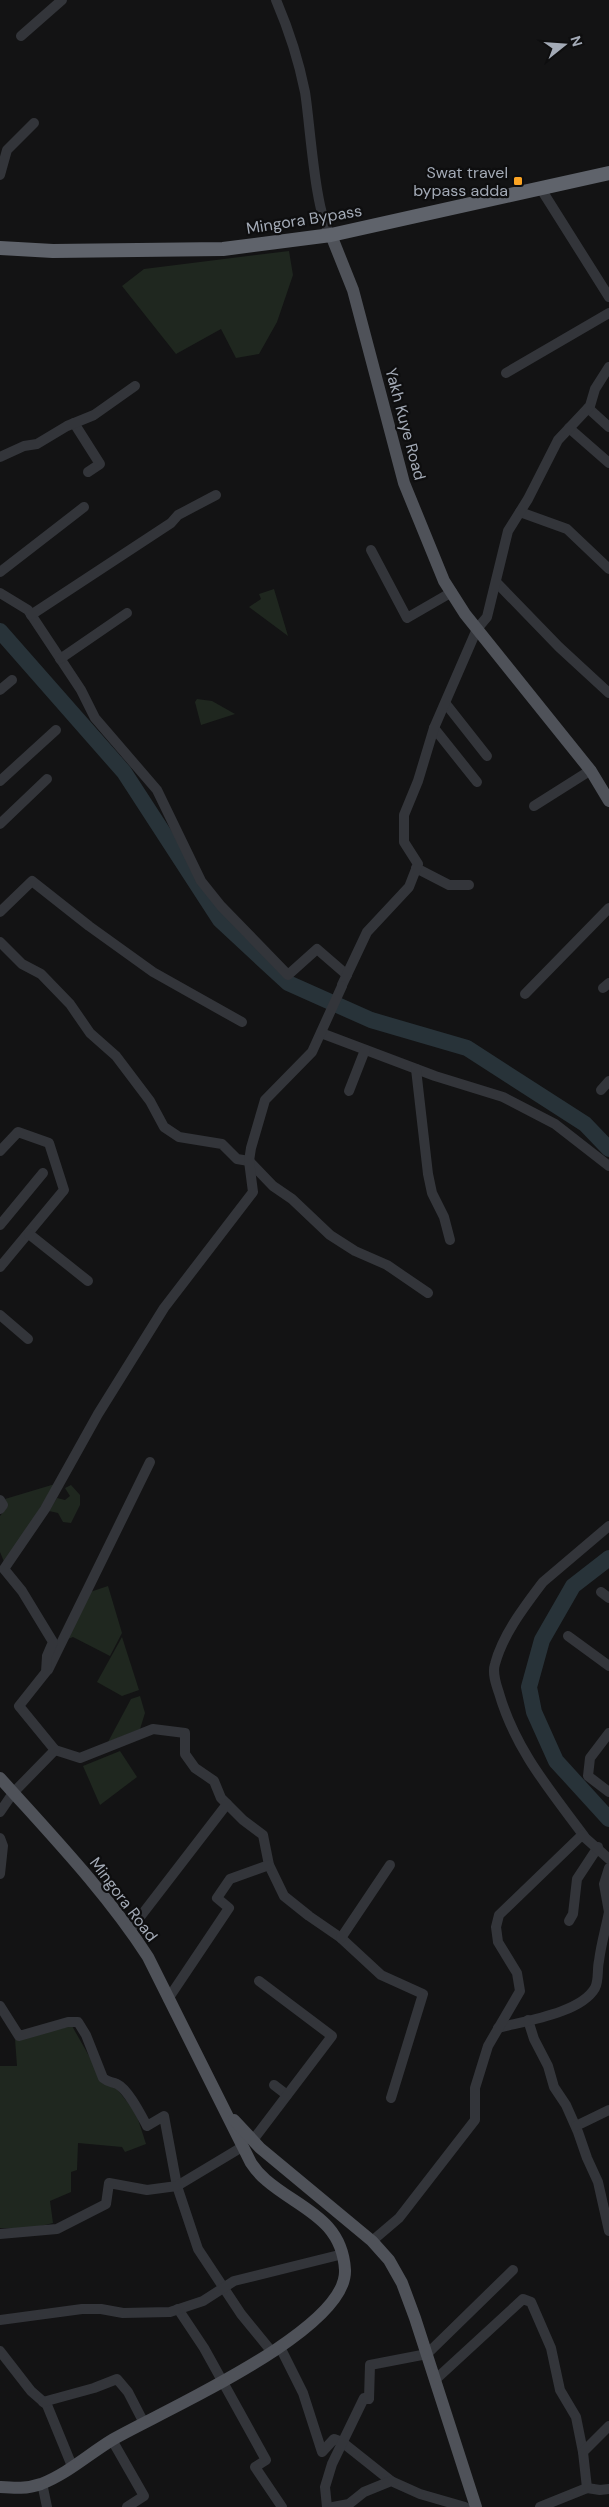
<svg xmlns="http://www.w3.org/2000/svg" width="609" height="2507" font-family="'DM Sans',sans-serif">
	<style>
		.green { fill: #1f271f }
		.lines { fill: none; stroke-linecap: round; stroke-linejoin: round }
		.river { stroke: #283339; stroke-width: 16 }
		.minor { stroke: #33353a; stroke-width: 10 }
		.major { stroke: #4f5259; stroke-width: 12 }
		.highway { stroke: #5f636b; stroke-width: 14 }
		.poi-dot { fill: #fca423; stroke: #0e0e0f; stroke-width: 2 }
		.labels { text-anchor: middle; stroke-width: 4.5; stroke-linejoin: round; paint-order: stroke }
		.poi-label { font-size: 16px; fill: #a3aab6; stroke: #0e0e0f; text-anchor: end }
		.street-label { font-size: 16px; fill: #a3aab6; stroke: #0e0e0f }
	</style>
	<rect width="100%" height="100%" fill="#131314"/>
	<g class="green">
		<polygon points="289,251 293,275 277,322 259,354 236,358 221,329 176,354 122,286 144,269"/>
		<polygon points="274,589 288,636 249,607 261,599 259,594"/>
		<polygon points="197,699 212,701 235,714 201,725 195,702"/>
		<polygon points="55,1484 5,1564 0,1552 0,1516 8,1506 5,1499"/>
		<polygon points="71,1485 80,1495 80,1505 71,1523 63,1522 58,1513 49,1511 57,1498 65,1500 70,1496 65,1488"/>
		<polygon points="108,1586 122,1633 110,1656 73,1637 68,1639 90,1592"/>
		<polygon points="122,1637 139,1690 122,1696 97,1682"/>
		<polygon points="140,1696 145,1713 140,1729 108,1742 131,1699"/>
		<polygon points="120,1751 137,1777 100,1805 83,1766"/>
		<polygon points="72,2026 105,2084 117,2089 136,2113 146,2144 125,2152 122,2147 78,2143 77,2170 71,2172 71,2192 50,2201 53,2223 33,2228 0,2228 0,2066 17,2066 15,2039"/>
	</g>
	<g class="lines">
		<g class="river">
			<polyline points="0,631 124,772 220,920 288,983 371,1020 467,1048 585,1124 609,1149"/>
			<polyline points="609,1558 573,1586 542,1640 529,1687 534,1712 556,1761 609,1819"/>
		</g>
		<g class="minor">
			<path d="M276,0c12,28 23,62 29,92 5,30 10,124 26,143"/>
			<polyline points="21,36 62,0"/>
			<polyline points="0,175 7,150 34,123"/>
			<polyline points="541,189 609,297"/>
			<polyline points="506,373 609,313"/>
			<polyline points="588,408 609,427"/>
			<polyline points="74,423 100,464 88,472"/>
			<polyline points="569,428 609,463"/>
			<polyline points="0,457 24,446 37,444 67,426 94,415 135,386"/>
			<polyline points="520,512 567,529 609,569"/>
			<polyline points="371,550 407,618 452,592"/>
			<polyline points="0,572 84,507"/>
			<polyline points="496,582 559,647 609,693"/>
			<polyline points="0,593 28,610 81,690 95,718 157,790 201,881 221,906 288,975 317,949 347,975"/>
			<polyline points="31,615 171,523 178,515 216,495"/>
			<polyline points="60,659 127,613"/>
			<polyline points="0,690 12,680"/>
			<polyline points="446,704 487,756"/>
			<polyline points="434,728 477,782"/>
			<polyline points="0,781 56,730"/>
			<polyline points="534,806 591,770"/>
			<polyline points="0,824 47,779"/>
			<polyline points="416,868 449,885 469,885"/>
			<polyline points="0,912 32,881 89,926 153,972 242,1022"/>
			<polyline points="0,942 22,964 41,974 70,1004 90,1033 116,1056 150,1101 164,1127 179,1137 222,1144 237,1159 249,1161 273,1186 292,1199 330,1235 355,1251 387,1265 428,1293"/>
			<polyline points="342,985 367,932 409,887 418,864 404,842 404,815 418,781 434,728 477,629 487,617 508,531 528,499 558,440 590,406 595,389 609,367"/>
			<polyline points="603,988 609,983"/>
			<polyline points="525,994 609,908"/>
			<polyline points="321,1033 435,1076 503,1097 555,1124 609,1166"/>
			<polyline points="416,1069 428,1174 432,1193 444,1217 450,1240"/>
			<polyline points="601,1090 609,1081"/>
			<polyline points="349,1091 365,1050"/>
			<polyline points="0,1151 18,1132 49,1143 64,1190 0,1267"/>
			<polyline points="0,1225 43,1173"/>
			<polyline points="29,1234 88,1281"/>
			<polyline points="0,1315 28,1339"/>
			<polyline points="0,1500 3,1505 0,1509"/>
			<polyline points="601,1592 609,1598"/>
			<polyline points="568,1636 609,1666"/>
			<polyline points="48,1670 150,1462"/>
			<polyline points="609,1733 590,1758 588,1776 609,1792"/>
			<polyline points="55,1750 80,1758 153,1729 185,1733 185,1754 195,1768 214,1781 221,1798 243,1820 263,1835 269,1865 284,1896 309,1916 341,1938 381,1975 423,1994 391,2098"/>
			<polyline points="0,1812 13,1793 55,1750 19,1706 46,1672 47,1656 53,1642 22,1591 4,1569 45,1509 98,1414 164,1308 253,1192 249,1161 251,1148 265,1100 312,1052 342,986"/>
			<path d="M584,1836c-34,-46 -69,-87 -85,-143 -3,-9 -7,-20 -4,-29 8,-30 30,-58 48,-82l66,-56"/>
			<polyline points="0,1838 3,1846 0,1874"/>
			<polyline points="609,1868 604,1884 609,1912"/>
			<polyline points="569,1921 573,1914 577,1879 598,1847"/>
			<polyline points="130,1930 227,1804"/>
			<polyline points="341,1938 390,1865"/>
			<polyline points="168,1999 229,1908 217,1898 230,1879 269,1865"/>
			<path d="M0,2006l19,30 49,-14h10l8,13 17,43c6,5 8,3 14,6 11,5 24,31 30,42l17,-10 13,70 21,63 43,65 31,38"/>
			<polyline points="528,2020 534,2039 548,2066 554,2087 566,2105 578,2132 587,2158 598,2182 609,2231"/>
			<path d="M498,2028c27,-7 83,-15 97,-40 4,-7 2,-19 4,-27 2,-17 7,-33 10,-49"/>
			<polyline points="274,2085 287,2095"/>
			<polyline points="576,2126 609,2110"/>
			<polyline points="253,2140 332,2036 259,1981"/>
			<polyline points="0,2234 57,2229 106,2204 109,2183 147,2190 177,2186 242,2147"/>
			<polyline points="372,2241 399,2218 475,2120 475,2088 488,2046 520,1991 517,1973 498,1942 496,1927 499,1915 582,1835 609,1859"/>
			<polyline points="178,2309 204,2348 266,2460 255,2467 282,2507"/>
			<polyline points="0,2320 82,2309 101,2309 123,2313 170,2312 203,2301 234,2281 343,2254"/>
			<polyline points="280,2347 303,2393 322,2452 334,2439 342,2442 391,2481"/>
			<polyline points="0,2351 31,2391 47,2405 72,2466"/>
			<polyline points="435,2380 523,2299 531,2302 551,2348 560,2390 576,2417 583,2452"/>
			<polyline points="43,2402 94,2388 117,2379 128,2392 144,2423"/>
			<polyline points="112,2440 144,2496 127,2507"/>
			<polyline points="42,2483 47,2507"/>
			<polyline points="587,2488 600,2490 609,2489"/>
			<polyline points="327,2507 325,2487 332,2464 364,2398 369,2399 370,2365 427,2354 513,2270"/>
			<polyline points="333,2507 349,2504 364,2492 391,2481 420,2494 465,2507"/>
			<polyline points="540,2507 587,2488 583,2452 609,2426"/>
		</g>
		<g class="major">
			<polyline points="331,235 353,290 404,483 444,581 465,614 591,771 609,801"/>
			<path d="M0,1778c52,58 106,114 148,179l103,206c4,6 9,12 15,17 32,28 76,38 79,90 3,61 -187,143 -233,170 -23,14 -45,34 -71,44 -14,5 -27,4 -41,3"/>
			<polyline points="234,2120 260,2148 372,2241 389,2260 402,2283 415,2318 476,2507"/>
		</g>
		<polyline class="highway" points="0,248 53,251 223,249 331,235 609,173"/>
	</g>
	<rect class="poi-dot" x="513" y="176" width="10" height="10" rx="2.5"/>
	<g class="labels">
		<g class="poi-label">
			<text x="508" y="178">Swat travel<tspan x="508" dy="18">bypass adda</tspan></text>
		</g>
		<g class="street-label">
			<text transform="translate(304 219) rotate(-9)" y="6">Mingora Bypass</text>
			<text transform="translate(406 424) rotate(75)" y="6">Yakh Kuye Road</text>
			<text transform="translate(124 1899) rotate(53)" y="6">Mingora Road</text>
		</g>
	</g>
	<g transform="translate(564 45) rotate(73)" stroke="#0e0e0f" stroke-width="4" paint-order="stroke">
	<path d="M0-4L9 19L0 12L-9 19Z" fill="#a3aab6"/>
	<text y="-8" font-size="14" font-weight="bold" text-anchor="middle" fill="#a3aab6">N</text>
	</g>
</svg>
